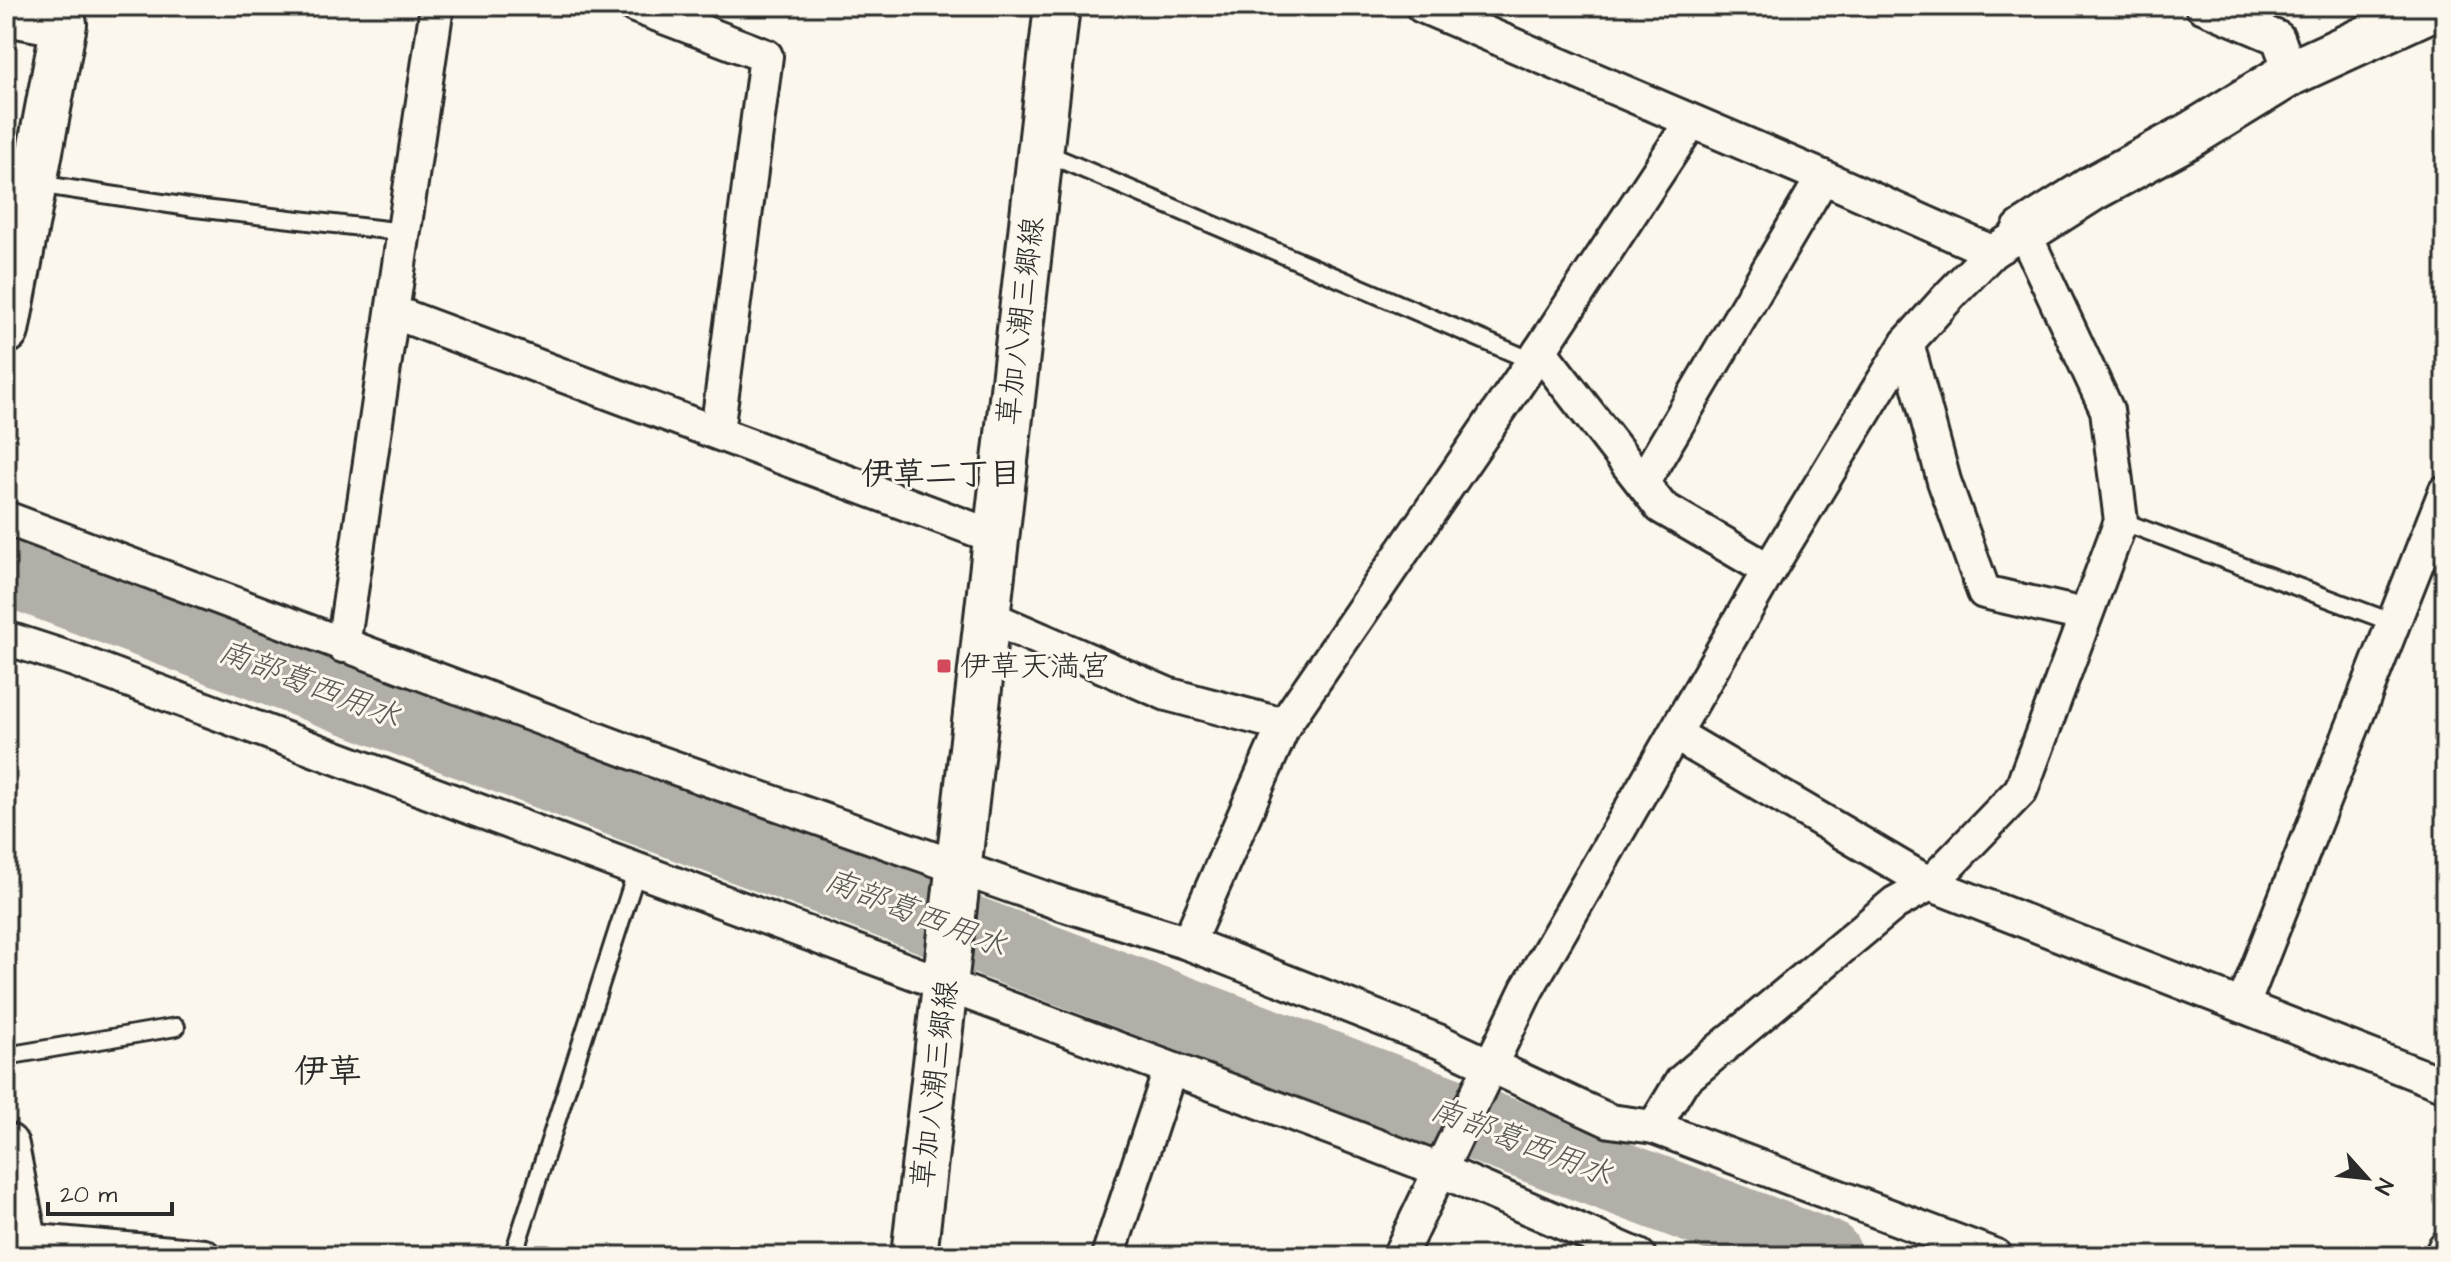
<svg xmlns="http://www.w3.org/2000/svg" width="2451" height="1262" font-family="'Architects Daughter','Klee One',sans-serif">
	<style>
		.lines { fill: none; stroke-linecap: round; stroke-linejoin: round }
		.river { stroke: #b1afa7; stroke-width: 74 }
		.lane-casing { stroke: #2b2b2b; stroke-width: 22 }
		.street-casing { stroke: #2b2b2b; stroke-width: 38 }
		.secondary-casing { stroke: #2b2b2b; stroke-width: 50 }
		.lane { stroke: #fbf7ec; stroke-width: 16 }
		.street { stroke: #fbf7ec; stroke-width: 32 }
		.secondary { stroke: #fbf7ec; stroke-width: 44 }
		.poi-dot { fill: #d1495b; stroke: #fbf7ec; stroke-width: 3 }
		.labels { text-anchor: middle; stroke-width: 6; stroke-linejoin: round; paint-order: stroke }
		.street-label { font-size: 30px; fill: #2b2b2b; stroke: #fbf7ec }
		.poi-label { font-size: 30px; fill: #2b2b2b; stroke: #fbf7ec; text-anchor: start }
		.neighbourhood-label { font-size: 32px; font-weight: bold; fill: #2b2b2b; stroke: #fbf7ec }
		.water-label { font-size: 32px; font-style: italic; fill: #5a5956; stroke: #fbf7ec }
		.quarter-label { font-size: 34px; font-weight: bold; fill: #2b2b2b; stroke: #fbf7ec }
	</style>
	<rect width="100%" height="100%" fill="#fbf7ec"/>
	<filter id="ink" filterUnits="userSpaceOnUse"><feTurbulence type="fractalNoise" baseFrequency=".0125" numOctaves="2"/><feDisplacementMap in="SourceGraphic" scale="16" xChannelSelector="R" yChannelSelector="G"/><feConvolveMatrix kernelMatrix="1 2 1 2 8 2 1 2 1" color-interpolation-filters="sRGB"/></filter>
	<g filter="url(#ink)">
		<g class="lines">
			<polyline class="river" points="6,568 1825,1256"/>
			<defs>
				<g id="lane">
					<polyline points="1041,151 1532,361"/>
					<polyline points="37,184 195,208 404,232"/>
					<polyline points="2121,521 2394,623"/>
					<polyline points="6,1056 176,1027"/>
					<polyline points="513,1256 637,870"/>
				</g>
				<g id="street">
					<polyline points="635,6 766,56 717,432"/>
					<polyline points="1422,6 1823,177 1992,252"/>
					<polyline points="2202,6 2278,38 2291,73"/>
					<polyline points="393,312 995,537"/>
					<polyline points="1907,343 1944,481 1984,592 2084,615"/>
					<polyline points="1540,351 1661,507 1769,570"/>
					<polyline points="1643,482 1823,177"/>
					<polyline points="6,518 647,758 1062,904 1188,943 1438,1041 1610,1121 1654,1127 1996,1256"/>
					<polyline points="987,616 1167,694 1284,725"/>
					<polyline points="6,638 74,660 1333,1129 1440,1170 1639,1256"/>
					<polyline points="343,646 437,6"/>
					<polyline points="1675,734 1930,884 2445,1085"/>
					<polyline points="1188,943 1284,725 1540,351 1691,122"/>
					<polyline points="2243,1005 2445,492"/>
					<polyline points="25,1240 204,1256"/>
					<polyline points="1108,1256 1170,1070"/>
					<polyline points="1399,1256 1527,989 1769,570 1876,393 1907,343 1950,295 1992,252 2024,232 2107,410 2121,521 2021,790 1930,884 1895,903 1682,1081 1654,1127"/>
					<polyline points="2441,1256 2445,1247"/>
				</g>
				<g id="secondary">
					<polyline points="6,13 64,24 6,331"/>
					<polyline points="2024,232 2093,188 2187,137 2291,73 2437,6"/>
					<polyline points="6,1146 27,1256"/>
					<polyline points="914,1256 1057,6"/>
				</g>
			</defs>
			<use href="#lane" class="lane-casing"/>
			<use href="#street" class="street-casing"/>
			<use href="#secondary" class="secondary-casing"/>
			<use href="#lane" class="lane"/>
			<use href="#street" class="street"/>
			<use href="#secondary" class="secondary"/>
		</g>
	</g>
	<rect class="poi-dot" x="936" y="658" width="16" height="16" rx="4"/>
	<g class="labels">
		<g class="street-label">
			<text transform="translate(1020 321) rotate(-83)" y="10">草加八潮三郷線</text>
			<text transform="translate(934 1084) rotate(-83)" y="10">草加八潮三郷線</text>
		</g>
		<g class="poi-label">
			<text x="960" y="676">伊草天満宮</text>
		</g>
		<g class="neighbourhood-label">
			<text x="941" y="484">伊草二丁目</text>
		</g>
		<g class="water-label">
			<text transform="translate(310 683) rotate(21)" y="11">南部葛西用水</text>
			<text transform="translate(916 912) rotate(21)" y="11">南部葛西用水</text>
			<text transform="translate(1522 1141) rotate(21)" y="11">南部葛西用水</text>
		</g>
		<g class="quarter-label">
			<text x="328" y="1082">伊草</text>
		</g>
	</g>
	<rect width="2451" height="1262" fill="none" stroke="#fbf7ec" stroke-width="32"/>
	<rect x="16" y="16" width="2419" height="1230" fill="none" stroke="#2b2b2b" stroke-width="3" filter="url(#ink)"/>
	<g transform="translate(2367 1178) rotate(117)" stroke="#fbf7ec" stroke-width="6" paint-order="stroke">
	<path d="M0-6L14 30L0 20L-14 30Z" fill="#2b2b2b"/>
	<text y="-12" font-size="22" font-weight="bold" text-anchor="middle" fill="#2b2b2b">N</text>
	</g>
	<path d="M48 1202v12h124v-12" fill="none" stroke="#2b2b2b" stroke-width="4"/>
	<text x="60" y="1202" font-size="24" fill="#2b2b2b" stroke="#fbf7ec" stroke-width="6" paint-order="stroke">20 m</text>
</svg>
